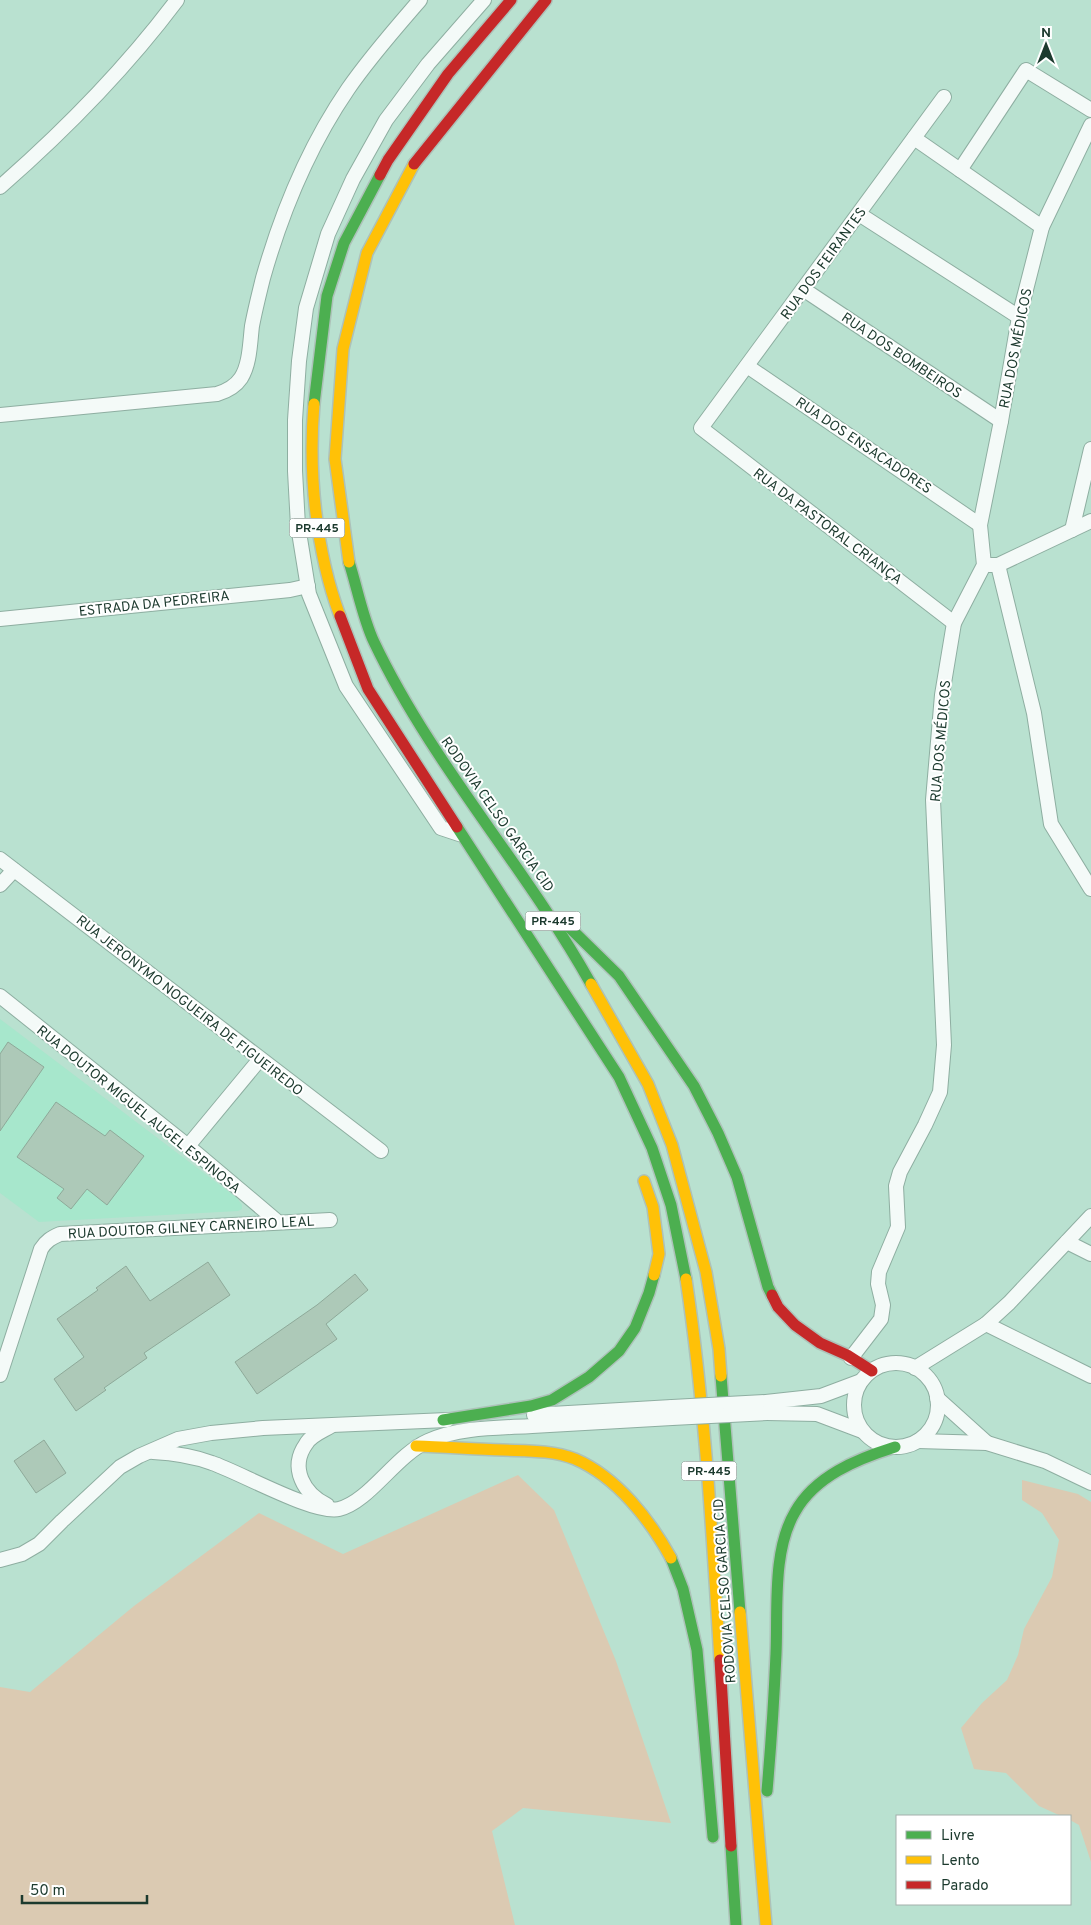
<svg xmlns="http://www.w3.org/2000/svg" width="1091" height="1925" font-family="Overpass,sans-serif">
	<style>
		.built { fill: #a7e7cc }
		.green { fill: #dbcab2 }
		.building { fill: #adc9b8; stroke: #8ea999 }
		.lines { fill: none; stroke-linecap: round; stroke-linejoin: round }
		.street-casing { stroke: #8eaea1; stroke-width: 16 }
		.fast-casing { stroke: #adc2b9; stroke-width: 14 }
		.slow-casing { stroke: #adc2b9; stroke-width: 14 }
		.jam-casing { stroke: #adc2b9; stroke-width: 14 }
		.street { stroke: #f4faf8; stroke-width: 14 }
		.fast { stroke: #4caf50; stroke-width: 11 }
		.slow { stroke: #ffc107; stroke-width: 11 }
		.jam { stroke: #c62828; stroke-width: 11 }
		.street-bridge-casing { stroke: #8eaea1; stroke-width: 16; stroke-linecap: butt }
		.street-bridge { stroke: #f4faf8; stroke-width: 14 }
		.labels { text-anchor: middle; stroke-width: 4; stroke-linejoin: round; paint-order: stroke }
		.shield { fill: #fff; stroke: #60756d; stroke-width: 1 }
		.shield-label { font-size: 12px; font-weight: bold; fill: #1c3a2e }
		.street-label { font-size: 14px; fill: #1c3a2e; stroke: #fff }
	</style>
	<rect width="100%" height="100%" fill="#b9e1d0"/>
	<polygon class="built" points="0,1019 237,1198 242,1205 242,1209 238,1211 39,1222 0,1193"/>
	<g class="green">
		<polygon points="518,1475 554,1510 616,1661 671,1823 523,1808 492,1831 515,1925 0,1925 0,1687 30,1692 134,1606 259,1513 343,1554"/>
		<polygon points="1022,1480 1078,1494 1091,1502 1091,1862 1079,1825 1070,1820 1070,1816 1061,1816 1039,1806 1006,1773 974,1769 961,1728 982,1703 1007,1680 1018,1655 1024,1629 1052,1577 1059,1540 1042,1513 1022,1500"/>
	</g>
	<g class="building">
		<polygon points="8,1042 44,1067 0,1131 0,1054"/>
		<polygon points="56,1102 105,1136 110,1130 144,1156 107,1205 87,1189 71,1209 57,1198 64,1189 17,1157"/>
		<polygon points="208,1262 230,1295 144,1353 147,1358 104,1388 106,1390 76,1411 54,1379 84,1357 57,1319 98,1290 96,1288 126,1266 150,1301"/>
		<polygon points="355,1274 368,1290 326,1324 337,1339 257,1394 235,1362 317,1305"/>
		<polygon points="44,1440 66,1473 36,1493 14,1461"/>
	</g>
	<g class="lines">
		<defs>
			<g id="street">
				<polyline points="944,97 701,428 954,623"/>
				<polyline points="914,138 1042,227"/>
				<polyline points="960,170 1026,70 1091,110"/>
				<path d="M0,187c64,-56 126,-119 177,-187"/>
				<polyline points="859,214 1019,317"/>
				<polyline points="803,289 1001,421"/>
				<polyline points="747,366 980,525"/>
				<path d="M0,415l217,-21c10,-3 18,-7 24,-16 9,-14 9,-36 11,-52 3,-16 7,-32 11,-48 19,-67 46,-132 85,-189 22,-32 47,-60 72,-89"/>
				<polyline points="1072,530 1091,449"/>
				<polyline points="989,565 998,565 1091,521"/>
				<polyline points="998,565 1034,713 1051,824 1091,889"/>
				<polyline points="0,619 290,590 308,586"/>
				<polyline points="459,834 441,828 346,686 309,594 298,526 295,471 295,420 299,361 306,308 328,234 353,179 386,120 428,64 484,0"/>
				<polyline points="0,859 381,1151"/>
				<polyline points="0,885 14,870"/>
				<polyline points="0,996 188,1146 278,1222"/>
				<polyline points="188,1146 260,1059"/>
				<polyline points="1067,1242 1091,1254"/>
				<polyline points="986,1324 1091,1376"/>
				<polyline points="851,1358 881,1319 883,1305 878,1284 879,1272 898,1227 896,1186 900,1172 925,1125 940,1092 944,1045 933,800 942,695 954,623 984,565 980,525 1001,421 1019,317 1042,227 1091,125"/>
				<circle cx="896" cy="1405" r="42"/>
				<polyline points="915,1368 986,1324 1009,1303 1091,1216"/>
				<path d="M0,1375l41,-126c5,-8 10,-11 19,-15l270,-14"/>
				<polyline points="937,1398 987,1443"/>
				<polyline points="766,1402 821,1396 861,1381"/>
				<polyline points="767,1413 817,1414 862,1431"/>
				<polyline points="534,1415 672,1407"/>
				<polyline points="918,1441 987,1443 1045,1461 1091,1483"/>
				<path d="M153,1452c20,1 40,4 59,11 27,9 103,52 127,46 30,-7 57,-54 89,-68 32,-14 70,-13 104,-15 47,-3 94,-5 140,-8"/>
				<path d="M327,1505c-23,-11 -38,-37 -21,-61 5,-9 17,-13 25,-18"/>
				<polyline points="0,1560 22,1554 39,1544 62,1521 120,1467 139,1456 178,1439 211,1433 263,1428 447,1420"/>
			</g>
			<g id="fast">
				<polyline points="314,404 327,296 344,243 380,175"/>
				<path d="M349,562c8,25 14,57 25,80 58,122 151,224 217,342"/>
				<polyline points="457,827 619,1077 652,1148 671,1205 686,1279"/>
				<polyline points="569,927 619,976 694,1086 718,1133 737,1177 768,1287 772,1295"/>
				<polyline points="721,1376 740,1612"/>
				<polyline points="443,1420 531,1406 552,1400 589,1377 619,1351 635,1328 649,1293 654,1275"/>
				<polyline points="671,1558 683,1589 697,1650 713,1837"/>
				<path d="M767,1791c4,-46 7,-91 9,-137 2,-44 -4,-103 19,-142 20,-36 62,-53 100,-65"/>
				<polyline points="731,1846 736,1925"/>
			</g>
			<g id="slow">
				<path d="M314,404c-6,68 2,148 26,212"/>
				<polyline points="349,562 335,459 343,349 367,253 414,164"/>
				<polyline points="591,984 648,1084 672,1145 706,1272 719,1349 721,1376"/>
				<polyline points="644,1181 653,1207 659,1254 654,1275"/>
				<path d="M686,1279c19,126 26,253 34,381"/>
				<path d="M416,1446c29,1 58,3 87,4 24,1 49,0 72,9 42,18 75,61 96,99"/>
				<polyline points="740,1612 766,1925"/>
			</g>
			<g id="jam">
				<polyline points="414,164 546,0"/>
				<polyline points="380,175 388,160 448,74 511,0"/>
				<polyline points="340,616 368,689 457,827"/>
				<polyline points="772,1295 778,1307 795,1325 820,1343 847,1355 872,1371"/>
				<polyline points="720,1660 731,1846"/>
			</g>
		</defs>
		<use href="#street" class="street-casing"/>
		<use href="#fast" class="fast-casing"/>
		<use href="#slow" class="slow-casing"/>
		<use href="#jam" class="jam-casing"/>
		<use href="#street" class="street"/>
		<use href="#fast" class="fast"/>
		<use href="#slow" class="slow"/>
		<use href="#jam" class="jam"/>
		<defs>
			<g id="street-bridge">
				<polyline points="672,1407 766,1402"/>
				<polyline points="672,1418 767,1413"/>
			</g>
		</defs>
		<use href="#street-bridge" class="street-bridge-casing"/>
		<use href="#street-bridge" class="street-bridge"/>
	</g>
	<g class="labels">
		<g class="shield">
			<rect x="289.5" y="518.5" width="55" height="19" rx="4"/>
			<rect x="525.5" y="911.5" width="55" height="19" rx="4"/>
			<rect x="681.5" y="1461.5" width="55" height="19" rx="4"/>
		</g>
		<g class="shield-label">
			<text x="317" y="532">PR-445</text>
			<text x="553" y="925">PR-445</text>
			<text x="709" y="1475">PR-445</text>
		</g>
		<g class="street-label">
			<text transform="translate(823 263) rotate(-54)" y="5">RUA DOS FEIRANTES</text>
			<text transform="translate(1015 348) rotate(-79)" y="5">RUA DOS MÉDICOS</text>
			<text transform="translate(902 355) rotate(34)" y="5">RUA DOS BOMBEIROS</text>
			<text transform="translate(864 445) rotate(34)" y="5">RUA DOS ENSACADORES</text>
			<text transform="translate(828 526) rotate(37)" y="5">RUA DA PASTORAL CRIANÇA</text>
			<text transform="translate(154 603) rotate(-6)" y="5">ESTRADA DA PEDREIRA</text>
			<text transform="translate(940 741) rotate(-85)" y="5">RUA DOS MÉDICOS</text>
			<text transform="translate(498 814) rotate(55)" y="5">RODOVIA CELSO GARCIA CID</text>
			<text transform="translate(190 1005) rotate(38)" y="5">RUA JERONYMO NOGUEIRA DE FIGUEIREDO</text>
			<text transform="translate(139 1109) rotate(39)" y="5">RUA DOUTOR MIGUEL AUGEL ESPINOSA</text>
			<text transform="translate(191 1227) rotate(-3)" y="5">RUA DOUTOR GILNEY CARNEIRO LEAL</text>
			<text transform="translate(724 1591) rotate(-94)" y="5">RODOVIA CELSO GARCIA CID</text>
		</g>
	</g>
	<rect x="896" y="1815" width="175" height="90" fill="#ffffff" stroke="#a4b0ab"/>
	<rect x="906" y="1831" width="25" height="8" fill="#4caf50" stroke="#a4b0ab"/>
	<text x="941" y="1840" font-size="15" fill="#1c3a2e">Livre</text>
	<rect x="906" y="1856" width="25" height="8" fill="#ffc107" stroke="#a4b0ab"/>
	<text x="941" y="1865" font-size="15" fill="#1c3a2e">Lento</text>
	<rect x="906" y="1881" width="25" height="8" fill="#c62828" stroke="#a4b0ab"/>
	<text x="941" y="1890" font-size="15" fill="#1c3a2e">Parado</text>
	<g transform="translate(1046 45)" stroke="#ffffff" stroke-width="4" paint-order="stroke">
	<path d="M0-4L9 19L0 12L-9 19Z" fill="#1c3a2e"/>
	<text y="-8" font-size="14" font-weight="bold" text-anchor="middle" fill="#1c3a2e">N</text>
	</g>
	<path d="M22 1895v8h125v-8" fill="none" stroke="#1c3a2e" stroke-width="2.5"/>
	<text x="30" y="1895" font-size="15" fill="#1c3a2e" stroke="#ffffff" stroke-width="4" paint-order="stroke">50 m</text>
</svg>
